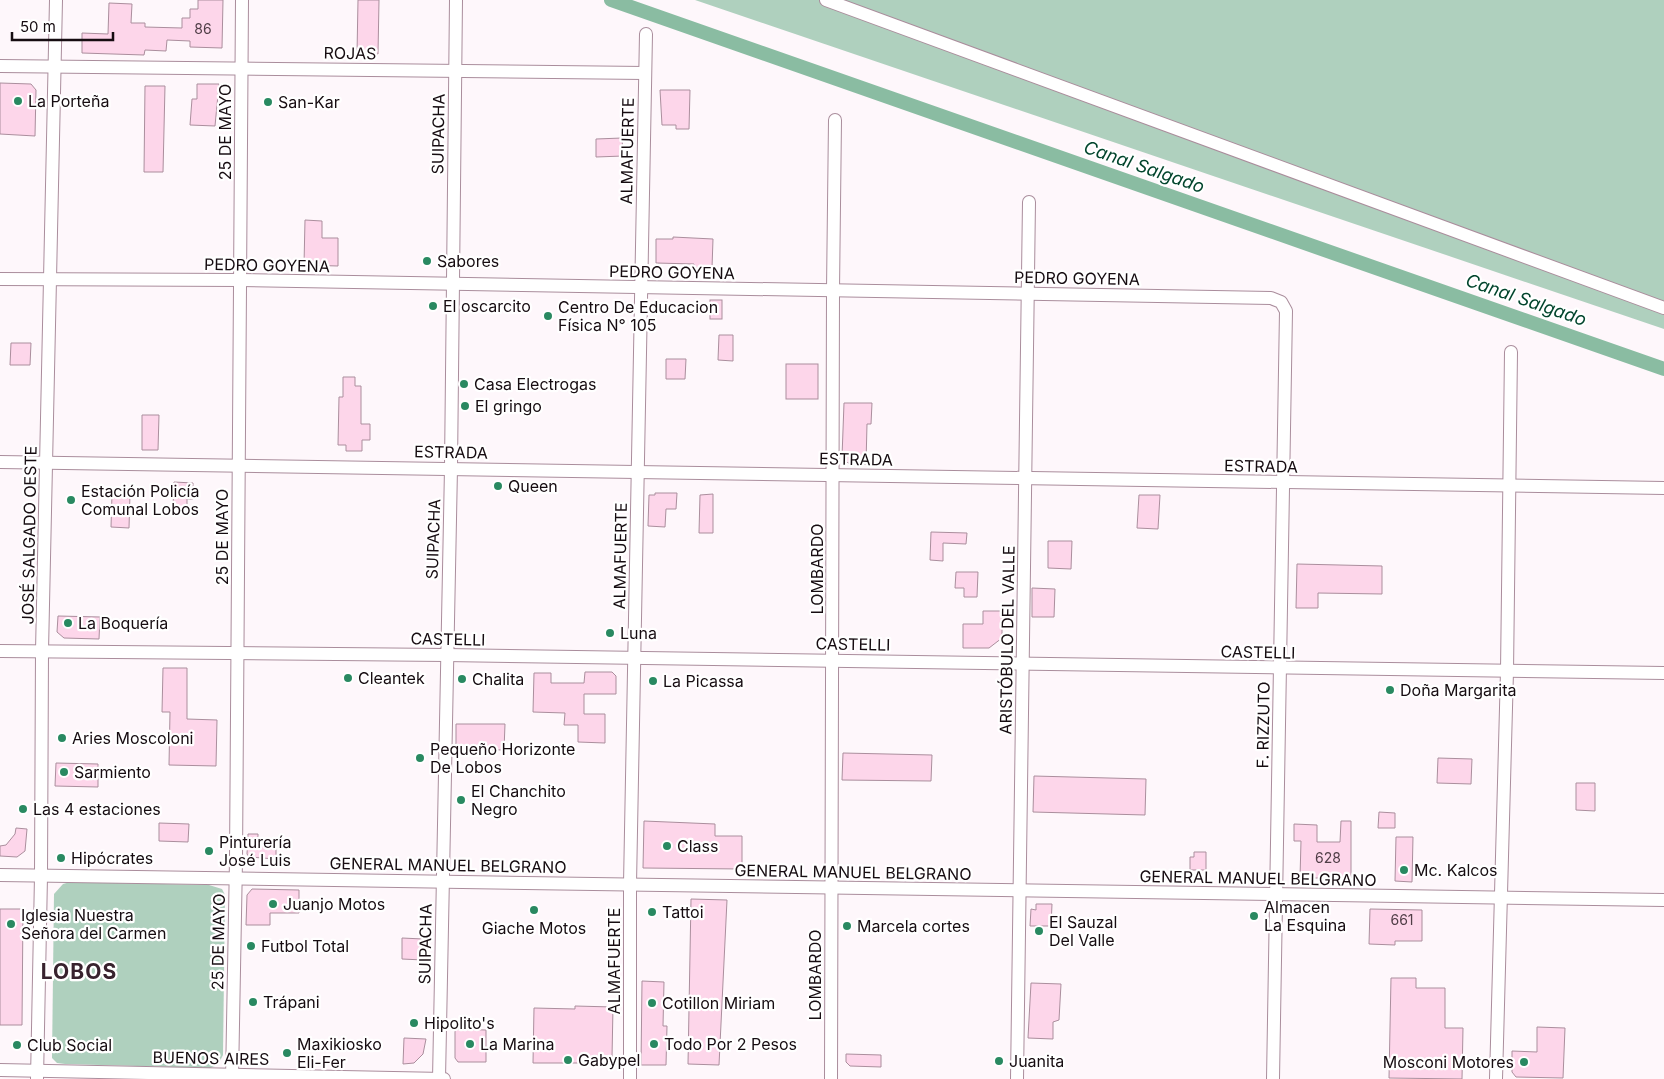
<svg xmlns="http://www.w3.org/2000/svg" width="1664" height="1079" font-family="Inter,sans-serif">
	<style>
		.green { fill: #afd0be }
		.lines { fill: none; stroke-linecap: round; stroke-linejoin: round }
		.canal { stroke: #8abca2; stroke-width: 14 }
		.building { fill: #fdd6ea; stroke: #ab8e9d }
		.street-casing { stroke: #aa8d9c; stroke-width: 14 }
		.street { stroke: #fff; stroke-width: 12 }
		.poi-dot { fill: #298961; stroke: #fff; stroke-width: 2 }
		.labels { text-anchor: middle; stroke-width: 4.5; stroke-linejoin: round; paint-order: stroke }
		.number-label { font-size: 14px; fill: #503e47 }
		.street-label { font-size: 16px; fill: #160c11; stroke: #fff }
		.poi-label { font-size: 16px; fill: #160c11; stroke: #fff; text-anchor: start }
		.water-label { font-size: 18px; font-style: italic; fill: #02452d; stroke: #fff }
		.district-label { font-size: 21px; font-weight: bold; letter-spacing: 1px; fill: #38222e; stroke: #fff }
	</style>
	<rect width="100%" height="100%" fill="#fef7fb"/>
	<g class="green">
		<polygon points="695,0 1664,0 1664,329"/>
		<polygon points="70,882 209,885 222,889 225,895 223,1055 218,1065 210,1068 65,1064 57,1063 52,1058 54,894 63,884"/>
	</g>
	<g class="lines">
		<polyline class="canal" points="611,0 1664,369"/>
	</g>
	<g class="building">
		<polygon points="198,0 223,0 222,48 190,47 190,41 167,40 166,51 145,50 144,55 82,53 82,33 108,34 109,3 132,4 131,23 145,23 145,27 182,28 182,18 190,18 190,9 198,9"/>
		<polygon points="358,0 379,0 378,54 357,54"/>
		<polygon points="0,83 31,84 36,90 35,136 0,134"/>
		<polygon points="197,84 219,84 215,126 190,125 192,99 197,99"/>
		<polygon points="145,86 165,86 163,172 144,172"/>
		<polygon points="660,90 690,90 689,129 676,129 676,125 662,125"/>
		<polygon points="622,138 623,156 596,157 596,139"/>
		<polygon points="305,220 322,221 322,238 338,238 338,266 304,265"/>
		<polygon points="673,237 713,239 712,268 694,268 694,264 656,263 656,239 673,239"/>
		<rect x="710" y="300" width="12" height="19"/>
		<polygon points="719,335 733,335 733,361 718,360"/>
		<polygon points="11,343 31,343 30,365 10,365"/>
		<polygon points="666,359 686,359 685,379 666,379"/>
		<rect x="786" y="364" width="32" height="35"/>
		<polygon points="343,377 355,377 355,386 361,386 361,424 370,424 370,440 362,440 362,451 346,451 346,445 338,445 339,397 343,397"/>
		<polygon points="844,403 872,403 871,424 867,424 866,464 848,463 842,457"/>
		<polygon points="142,415 159,415 158,450 142,450"/>
		<polygon points="174,482 193,483 193,499 187,499 187,508 173,507"/>
		<polygon points="655,493 677,493 676,509 666,509 665,527 648,526 649,495 655,495"/>
		<polygon points="112,494 130,494 129,528 111,527"/>
		<polygon points="713,494 713,533 699,533 700,495"/>
		<polygon points="1139,495 1160,495 1158,529 1137,528"/>
		<polygon points="931,532 967,533 966,544 943,543 943,561 930,560"/>
		<polygon points="1048,541 1072,541 1071,569 1048,568"/>
		<polygon points="1297,564 1382,566 1382,594 1318,593 1318,608 1296,608"/>
		<polygon points="956,572 978,572 977,597 964,597 964,588 955,588"/>
		<polygon points="1032,588 1055,589 1054,617 1032,617"/>
		<polygon points="983,611 1002,611 1002,638 989,648 963,648 963,624 983,624"/>
		<polygon points="58,616 100,617 99,639 64,638 57,632"/>
		<polygon points="163,668 187,668 187,719 217,720 216,766 169,765 170,712 162,712"/>
		<polygon points="585,672 612,672 616,676 616,694 584,694 584,714 605,714 605,743 578,742 578,725 564,725 565,713 533,712 534,673 551,673 551,683 584,683"/>
		<polygon points="456,724 505,724 504,750 456,749"/>
		<polygon points="843,753 932,755 931,781 842,780"/>
		<polygon points="1438,758 1472,759 1471,784 1437,783"/>
		<polygon points="56,763 98,764 98,787 55,786"/>
		<polygon points="1034,776 1146,779 1145,815 1033,812"/>
		<polygon points="1576,783 1595,783 1595,811 1576,810"/>
		<polygon points="1379,812 1395,813 1395,828 1378,828"/>
		<polygon points="644,821 715,824 715,836 742,836 742,869 643,868"/>
		<polygon points="1341,821 1351,821 1351,878 1300,878 1301,841 1294,841 1294,824 1317,825 1317,842 1340,842"/>
		<polygon points="159,823 189,824 188,842 159,841"/>
		<polygon points="16,828 27,829 25,851 17,857 0,856 0,846 6,845 15,834"/>
		<polygon points="248,834 258,834 258,841 276,841 276,859 249,857 247,854"/>
		<polygon points="1396,837 1413,837 1412,882 1395,881"/>
		<polygon points="1194,852 1206,852 1206,870 1190,870 1190,857 1194,857"/>
		<polygon points="252,889 299,890 299,913 270,913 270,925 246,925 247,895"/>
		<polygon points="691,899 727,900 719,1065 688,1064"/>
		<polygon points="1036,904 1052,904 1051,926 1030,926 1031,909 1036,910"/>
		<polygon points="0,909 23,909 22,1025 0,1025"/>
		<polygon points="1370,909 1422,910 1422,941 1395,941 1395,945 1369,944"/>
		<polygon points="402,938 423,939 423,960 402,959"/>
		<polygon points="1391,978 1416,978 1416,988 1445,988 1445,1028 1463,1028 1462,1079 1389,1078"/>
		<polygon points="642,981 664,982 663,1026 667,1026 666,1065 641,1065"/>
		<polygon points="1031,983 1061,984 1059,1020 1053,1022 1053,1039 1028,1038"/>
		<polygon points="575,1006 613,1007 612,1058 606,1063 533,1063 534,1008 575,1009"/>
		<polygon points="1537,1027 1565,1028 1563,1078 1516,1077 1512,1072 1512,1051 1537,1052"/>
		<polygon points="455,1029 486,1030 486,1062 458,1062 455,1058"/>
		<polygon points="404,1038 426,1039 423,1054 414,1063 403,1064"/>
		<polygon points="846,1054 881,1055 881,1067 850,1066 846,1062"/>
	</g>
	<g class="lines">
		<defs>
			<g id="street">
				<polyline points="826,0 1664,308"/>
				<polyline points="0,66 645,73"/>
				<polyline points="0,279 240,280 1271,298 1281,302 1286,311 1273,1079"/>
				<polyline points="0,462 1664,488"/>
				<polyline points="0,651 446,655 1664,673"/>
				<polyline points="0,875 1664,900"/>
				<polyline points="0,1070 444,1079"/>
				<polyline points="37,1079 41,876 42,651 56,0"/>
				<polyline points="232,1079 236,860 242,0"/>
				<polyline points="439,1079 451,468 456,0"/>
				<polyline points="630,1079 630,884 646,34"/>
				<polyline points="831,1079 833,290 835,120"/>
				<polyline points="1017,1079 1029,202"/>
				<polyline points="1496,1079 1507,671 1511,352"/>
			</g>
		</defs>
		<use href="#street" class="street-casing"/>
		<use href="#street" class="street"/>
	</g>
	<g class="poi-dot">
		<circle cx="18" cy="101" r="5"/>
		<circle cx="268" cy="102" r="5"/>
		<circle cx="427" cy="261" r="5"/>
		<circle cx="433" cy="306" r="5"/>
		<circle cx="548" cy="316" r="5"/>
		<circle cx="464" cy="384" r="5"/>
		<circle cx="465" cy="406" r="5"/>
		<circle cx="498" cy="486" r="5"/>
		<circle cx="71" cy="500" r="5"/>
		<circle cx="68" cy="623" r="5"/>
		<circle cx="610" cy="633" r="5"/>
		<circle cx="348" cy="678" r="5"/>
		<circle cx="462" cy="679" r="5"/>
		<circle cx="653" cy="681" r="5"/>
		<circle cx="1390" cy="690" r="5"/>
		<circle cx="62" cy="738" r="5"/>
		<circle cx="420" cy="758" r="5"/>
		<circle cx="64" cy="772" r="5"/>
		<circle cx="461" cy="800" r="5"/>
		<circle cx="23" cy="809" r="5"/>
		<circle cx="667" cy="846" r="5"/>
		<circle cx="209" cy="851" r="5"/>
		<circle cx="61" cy="858" r="5"/>
		<circle cx="1404" cy="870" r="5"/>
		<circle cx="273" cy="904" r="5"/>
		<circle cx="534" cy="910" r="5"/>
		<circle cx="652" cy="912" r="5"/>
		<circle cx="1254" cy="916" r="5"/>
		<circle cx="11" cy="924" r="5"/>
		<circle cx="847" cy="926" r="5"/>
		<circle cx="1039" cy="931" r="5"/>
		<circle cx="251" cy="946" r="5"/>
		<circle cx="253" cy="1002" r="5"/>
		<circle cx="652" cy="1003" r="5"/>
		<circle cx="414" cy="1023" r="5"/>
		<circle cx="470" cy="1044" r="5"/>
		<circle cx="654" cy="1044" r="5"/>
		<circle cx="17" cy="1045" r="5"/>
		<circle cx="287" cy="1053" r="5"/>
		<circle cx="568" cy="1060" r="5"/>
		<circle cx="999" cy="1061" r="5"/>
		<circle cx="1524" cy="1062" r="5"/>
	</g>
	<g class="labels">
		<g class="number-label">
			<text x="203" y="34">86</text>
			<text x="1328" y="863">628</text>
			<text x="1402" y="925">661</text>
		</g>
		<g class="street-label">
			<text transform="translate(350 53) rotate(1)" y="6">ROJAS</text>
			<text transform="translate(225 132) rotate(-90)" y="6">25 DE MAYO</text>
			<text transform="translate(438 134) rotate(-89)" y="6">SUIPACHA</text>
			<text transform="translate(627 151) rotate(-89)" y="6">ALMAFUERTE</text>
			<text transform="translate(267 265) rotate(1)" y="6">PEDRO GOYENA</text>
			<text transform="translate(672 272) rotate(1)" y="6">PEDRO GOYENA</text>
			<text transform="translate(1077 278) rotate(1)" y="6">PEDRO GOYENA</text>
			<text transform="translate(451 452) rotate(1)" y="6">ESTRADA</text>
			<text transform="translate(856 459) rotate(1)" y="6">ESTRADA</text>
			<text transform="translate(1261 466) rotate(1)" y="6">ESTRADA</text>
			<text transform="translate(29 535) rotate(-89)" y="6">JOSÉ SALGADO OESTE</text>
			<text transform="translate(222 537) rotate(-90)" y="6">25 DE MAYO</text>
			<text transform="translate(433 539) rotate(-88)" y="6">SUIPACHA</text>
			<text transform="translate(620 556) rotate(-89)" y="6">ALMAFUERTE</text>
			<text transform="translate(817 569) rotate(-90)" y="6">LOMBARDO</text>
			<text transform="translate(448 639) rotate(1)" y="6">CASTELLI</text>
			<text transform="translate(1007 640) rotate(-89)" y="6">ARISTÓBULO DEL VALLE</text>
			<text transform="translate(853 644) rotate(1)" y="6">CASTELLI</text>
			<text transform="translate(1258 652) rotate(1)" y="6">CASTELLI</text>
			<text transform="translate(1263 725) rotate(-89)" y="6">F. RIZZUTO</text>
			<text transform="translate(448 865) rotate(1)" y="6">GENERAL MANUEL BELGRANO</text>
			<text transform="translate(853 872) rotate(1)" y="6">GENERAL MANUEL BELGRANO</text>
			<text transform="translate(1258 878) rotate(1)" y="6">GENERAL MANUEL BELGRANO</text>
			<text transform="translate(218 942) rotate(-89)" y="6">25 DE MAYO</text>
			<text transform="translate(425 944) rotate(-89)" y="6">SUIPACHA</text>
			<text transform="translate(614 961) rotate(-90)" y="6">ALMAFUERTE</text>
			<text transform="translate(815 975) rotate(-90)" y="6">LOMBARDO</text>
			<text transform="translate(211 1058) rotate(1)" y="6">BUENOS AIRES</text>
		</g>
		<g class="poi-label">
			<text x="28" y="107">La Porteña</text>
			<text x="278" y="108">San-Kar</text>
			<text x="437" y="267">Sabores</text>
			<text x="443" y="312">El oscarcito</text>
			<text x="558" y="313">Centro De Educacion<tspan x="558" dy="18">Física N° 105</tspan></text>
			<text x="474" y="390">Casa Electrogas</text>
			<text x="475" y="412">El gringo</text>
			<text x="508" y="492">Queen</text>
			<text x="81" y="497">Estación Policía<tspan x="81" dy="18">Comunal Lobos</tspan></text>
			<text x="78" y="629">La Boquería</text>
			<text x="620" y="639">Luna</text>
			<text x="358" y="684">Cleantek</text>
			<text x="472" y="685">Chalita</text>
			<text x="663" y="687">La Picassa</text>
			<text x="1400" y="696">Doña Margarita</text>
			<text x="72" y="744">Aries Moscoloni</text>
			<text x="430" y="755">Pequeño Horizonte<tspan x="430" dy="18">De Lobos</tspan></text>
			<text x="74" y="778">Sarmiento</text>
			<text x="471" y="797">El Chanchito<tspan x="471" dy="18">Negro</tspan></text>
			<text x="33" y="815">Las 4 estaciones</text>
			<text x="219" y="848">Pinturería<tspan x="219" dy="18">José Luis</tspan></text>
			<text x="677" y="852">Class</text>
			<text x="71" y="864">Hipócrates</text>
			<text x="1414" y="876">Mc. Kalcos</text>
			<text x="283" y="910">Juanjo Motos</text>
			<text x="1264" y="913">Almacen<tspan x="1264" dy="18">La Esquina</tspan></text>
			<text x="662" y="918">Tattoi</text>
			<text x="21" y="921">Iglesia Nuestra<tspan x="21" dy="18">Señora del Carmen</tspan></text>
			<text x="1049" y="928">El Sauzal<tspan x="1049" dy="18">Del Valle</tspan></text>
			<text x="857" y="932">Marcela cortes</text>
			<text x="534" y="934" text-anchor="middle">Giache Motos</text>
			<text x="261" y="952">Futbol Total</text>
			<text x="263" y="1008">Trápani</text>
			<text x="662" y="1009">Cotillon Miriam</text>
			<text x="424" y="1029">Hipolito's</text>
			<text x="297" y="1050">Maxikiosko<tspan x="297" dy="18">Eli-Fer</tspan></text>
			<text x="480" y="1050">La Marina</text>
			<text x="664" y="1050">Todo Por 2 Pesos</text>
			<text x="27" y="1051">Club Social</text>
			<text x="578" y="1066">Gabypel</text>
			<text x="1009" y="1067">Juanita</text>
			<text x="1514" y="1068" text-anchor="end">Mosconi Motores</text>
		</g>
		<g class="water-label">
			<text transform="translate(1144 167) rotate(19)" y="6">Canal Salgado</text>
			<text transform="translate(1526 300) rotate(19)" y="6">Canal Salgado</text>
		</g>
		<g class="district-label">
			<text x="79" y="979">LOBOS</text>
		</g>
	</g>
	<path d="M12 32v8h101v-8" fill="none" stroke="#160c11" stroke-width="2.5"/>
	<text x="20" y="32" font-size="15" fill="#160c11" stroke="#ffffff" stroke-width="4" paint-order="stroke">50 m</text>
</svg>
